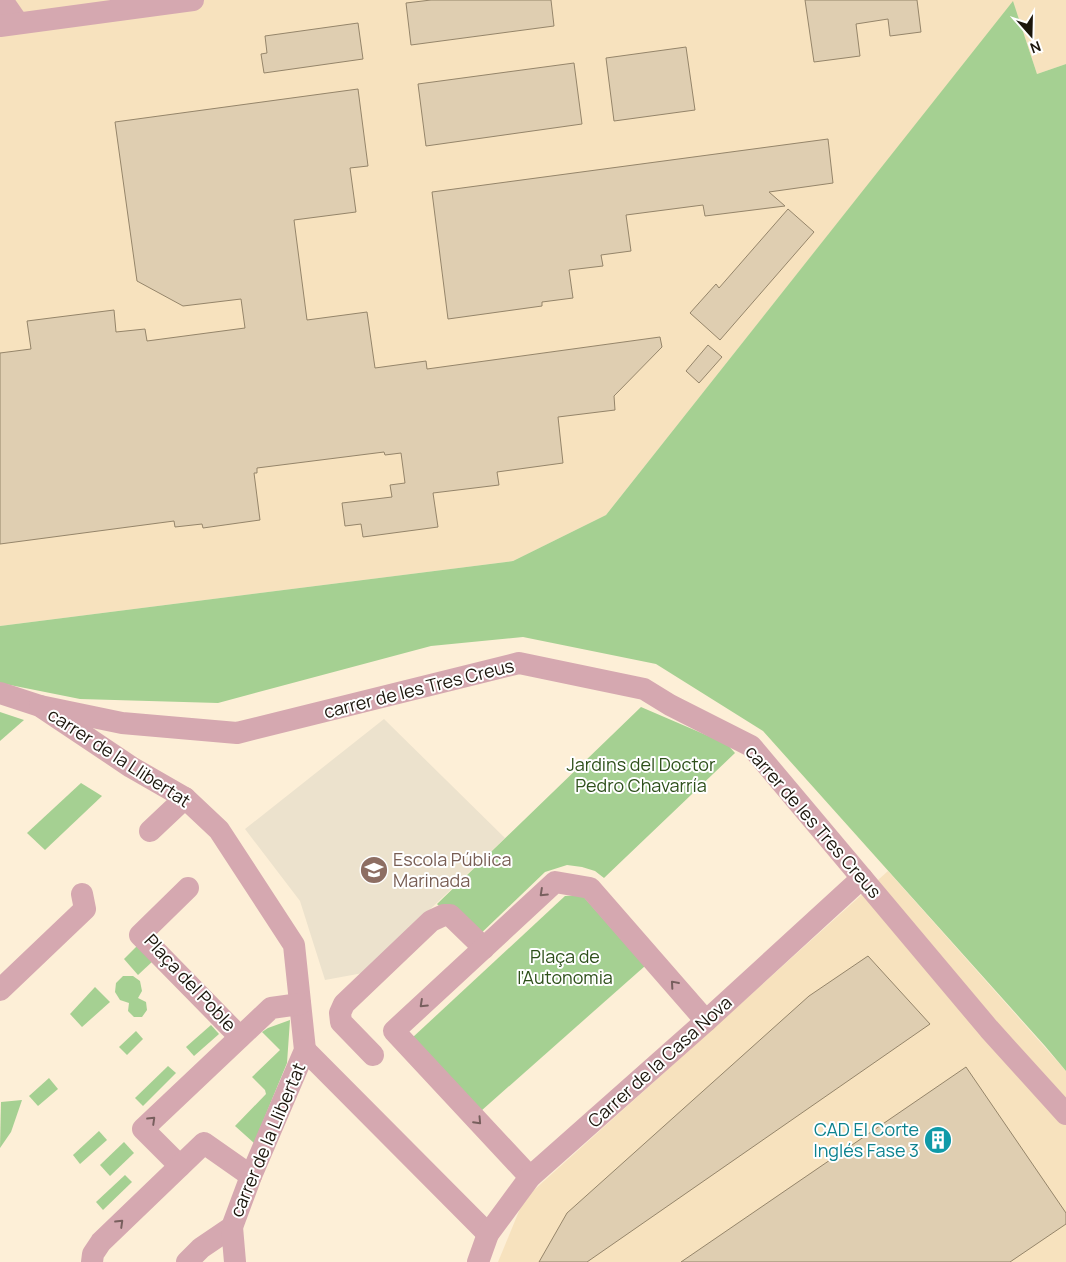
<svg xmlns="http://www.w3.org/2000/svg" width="1066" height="1262" font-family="Manrope,sans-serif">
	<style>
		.built { fill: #f7e2be }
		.education { fill: #ece2cd }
		.green { fill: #a5d092 }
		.building { fill: #dfceb1; stroke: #95856a }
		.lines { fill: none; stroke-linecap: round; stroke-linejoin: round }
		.minor { stroke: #d5a8b0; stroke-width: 22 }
		.oneway { stroke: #785f5e }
		.labels { text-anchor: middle; stroke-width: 4; stroke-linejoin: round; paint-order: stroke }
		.street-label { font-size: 18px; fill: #1c160c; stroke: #fff }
		.park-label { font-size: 18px; fill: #2e501b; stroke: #fff }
		.education-label { font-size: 18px; fill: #785e54; stroke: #fff; text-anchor: start }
		.culture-label { font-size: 18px; fill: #0d838f; stroke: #fff; text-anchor: end }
	</style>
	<rect width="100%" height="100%" fill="#fdefd7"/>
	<g class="built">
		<polygon points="0,0 1066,0 1066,64 1037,74 1013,2 606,515 513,561 0,626"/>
		<polygon points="888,871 1066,1071 1066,1262 498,1262 524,1199"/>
	</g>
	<polygon class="education" points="384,719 505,838 363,973 325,980 300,901 245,829"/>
	<g class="green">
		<polygon points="1013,1 1037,74 1066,64 1066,1071 1045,1046 763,731 656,664 523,637 431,646 218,703 80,699 0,683 0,626 513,561 606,515"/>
		<polygon points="641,707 727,744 735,753 604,878 595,871 582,867 567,865 545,872 474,940 437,904"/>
		<polygon points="0,712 24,720 0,741"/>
		<polygon points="81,783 102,796 45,850 27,833"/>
		<polygon points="582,895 645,966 481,1111 412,1038 565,896"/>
		<polygon points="139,944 154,960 138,975 124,959"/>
		<polygon points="123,976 133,976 140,981 142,991 138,998 146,1002 147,1010 142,1017 134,1017 128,1011 129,1003 120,1000 115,992 116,983"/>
		<polygon points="95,987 110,1002 82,1027 70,1014"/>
		<polygon points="290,1020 287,1063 254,1143 235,1126 266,1094 265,1090 252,1077 280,1050 262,1032 268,1028"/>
		<polygon points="211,1025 219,1034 194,1056 186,1047"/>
		<polygon points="136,1031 143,1039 127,1055 119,1047"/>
		<polygon points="168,1066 176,1073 143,1106 135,1098"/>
		<polygon points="49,1078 58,1089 38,1106 29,1096"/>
		<polygon points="22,1100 11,1132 0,1148 1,1102"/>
		<polygon points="99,1131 107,1140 80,1164 73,1155"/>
		<polygon points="124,1142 134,1153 110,1176 100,1165"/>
		<polygon points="125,1175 132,1182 103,1210 96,1202"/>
	</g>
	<g class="building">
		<polygon points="431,0 551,0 554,26 411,45 406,3"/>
		<polygon points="805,0 917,0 921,32 890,36 888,19 856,24 860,56 814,62"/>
		<polygon points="358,23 363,59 264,73 261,54 267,53 265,36"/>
		<polygon points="686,47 695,110 614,121 606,58"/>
		<polygon points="574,63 582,124 426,146 418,84"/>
		<polygon points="358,89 368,166 350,168 356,212 294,220 307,320 367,312 375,368 426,361 427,369 660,337 662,347 614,396 615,410 558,417 563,463 497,472 499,485 433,493 438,527 363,537 361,524 345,526 342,503 392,497 390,485 405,483 401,453 385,455 384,452 257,468 257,473 254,473 260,520 203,528 202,524 175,527 174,521 0,544 0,353 31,349 27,321 114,310 116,332 145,329 147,341 245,328 241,299 183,306 137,281 115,122"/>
		<polygon points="828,139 833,183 769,192 785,206 705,216 703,205 626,215 631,251 601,255 603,266 569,270 573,298 542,302 542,306 448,319 432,192"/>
		<polygon points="788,209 814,232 720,340 690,313 716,284 719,288"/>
		<polygon points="708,345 722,357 699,383 686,371"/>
		<polygon points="868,956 930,1024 587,1262 539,1262 567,1213 809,996"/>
		<polygon points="966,1067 1066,1213 1066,1224 1010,1262 681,1262"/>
	</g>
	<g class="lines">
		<g class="minor">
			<polyline points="2,0 18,23"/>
			<polyline points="0,26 193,0"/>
			<polyline points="0,693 40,706 131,767 185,798 219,830 294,945 305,1050 251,1176 232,1227 201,1248 187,1262"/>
			<polyline points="40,706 122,723 237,733 519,663 644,689 670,705 751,746 989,1029 1066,1114"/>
			<polyline points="150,831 185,798"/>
			<polyline points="188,888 140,935 240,1037"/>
			<polyline points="0,990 85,909 82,894"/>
			<polyline points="305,1050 488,1234"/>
			<polyline points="373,1055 341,1022 340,1013 344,1004 431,921 444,915 450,915 484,948"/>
			<polyline points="180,1166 143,1129 271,1008 300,1004"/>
			<polyline points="530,1177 394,1031 555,882 590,888 706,1021"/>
			<polyline points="232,1227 235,1262"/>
			<polyline points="92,1262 93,1254 101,1242 204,1143 251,1176"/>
			<polyline points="478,1262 488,1234 530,1177 706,1021 862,878"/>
		</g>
	</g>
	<defs><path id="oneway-chevron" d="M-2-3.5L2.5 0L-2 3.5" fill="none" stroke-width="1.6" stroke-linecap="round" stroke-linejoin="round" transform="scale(1.25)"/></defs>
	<g class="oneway">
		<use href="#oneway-chevron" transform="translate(543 893) rotate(137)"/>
		<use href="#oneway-chevron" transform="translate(674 984) rotate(-131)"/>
		<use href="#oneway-chevron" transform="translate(423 1004) rotate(137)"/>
		<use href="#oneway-chevron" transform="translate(152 1120) rotate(-44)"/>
		<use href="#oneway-chevron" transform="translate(478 1121) rotate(47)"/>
		<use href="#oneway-chevron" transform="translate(120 1223) rotate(-44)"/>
	</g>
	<defs>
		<symbol id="school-disc" viewBox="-11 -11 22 22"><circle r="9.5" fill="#8d6e63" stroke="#fff"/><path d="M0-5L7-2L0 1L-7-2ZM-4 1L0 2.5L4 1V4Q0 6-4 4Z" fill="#fff"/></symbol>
		<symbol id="building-disc" viewBox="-11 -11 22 22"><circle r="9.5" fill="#0f9aa8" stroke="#fff"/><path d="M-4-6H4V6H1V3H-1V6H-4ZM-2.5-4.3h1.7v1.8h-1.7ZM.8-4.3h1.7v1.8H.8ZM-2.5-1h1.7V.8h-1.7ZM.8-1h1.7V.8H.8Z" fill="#fff"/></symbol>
	</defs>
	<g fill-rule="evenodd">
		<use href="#school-disc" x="358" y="854" width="32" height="32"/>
		<use href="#building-disc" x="922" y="1124" width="32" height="32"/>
	</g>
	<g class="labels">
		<g class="street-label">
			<text transform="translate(419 689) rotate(-14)" y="6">carrer de les Tres Creus</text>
			<text transform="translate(119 758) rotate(33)" y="6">carrer de la Llibertat</text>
			<text transform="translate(813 822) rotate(49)" y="6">carrer de les Tres Creus</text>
			<text transform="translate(190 983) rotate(47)" y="6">Plaça del Poble</text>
			<text transform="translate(660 1062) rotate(-42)" y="6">Carrer de la Casa Nova</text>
			<text transform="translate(268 1140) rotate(-67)" y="6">carrer de la Llibertat</text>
		</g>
		<g class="park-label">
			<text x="641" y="771">Jardins del Doctor<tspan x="641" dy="21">Pedro Chavarría</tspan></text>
			<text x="565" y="963">Plaça de<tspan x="565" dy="21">l'Autonomia</tspan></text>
		</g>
		<g class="education-label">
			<text x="393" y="866">Escola Pública<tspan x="393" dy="21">Marinada</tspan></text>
		</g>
		<g class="culture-label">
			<text x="919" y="1136">CAD El Corte<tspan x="919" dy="21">Inglés Fase 3</tspan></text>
		</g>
	</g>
	<g transform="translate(1031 35) rotate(160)" stroke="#ffffff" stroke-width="4" paint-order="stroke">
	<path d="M0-4L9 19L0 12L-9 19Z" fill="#1c160c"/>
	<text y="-8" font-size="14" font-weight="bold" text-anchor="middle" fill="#1c160c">N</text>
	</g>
</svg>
